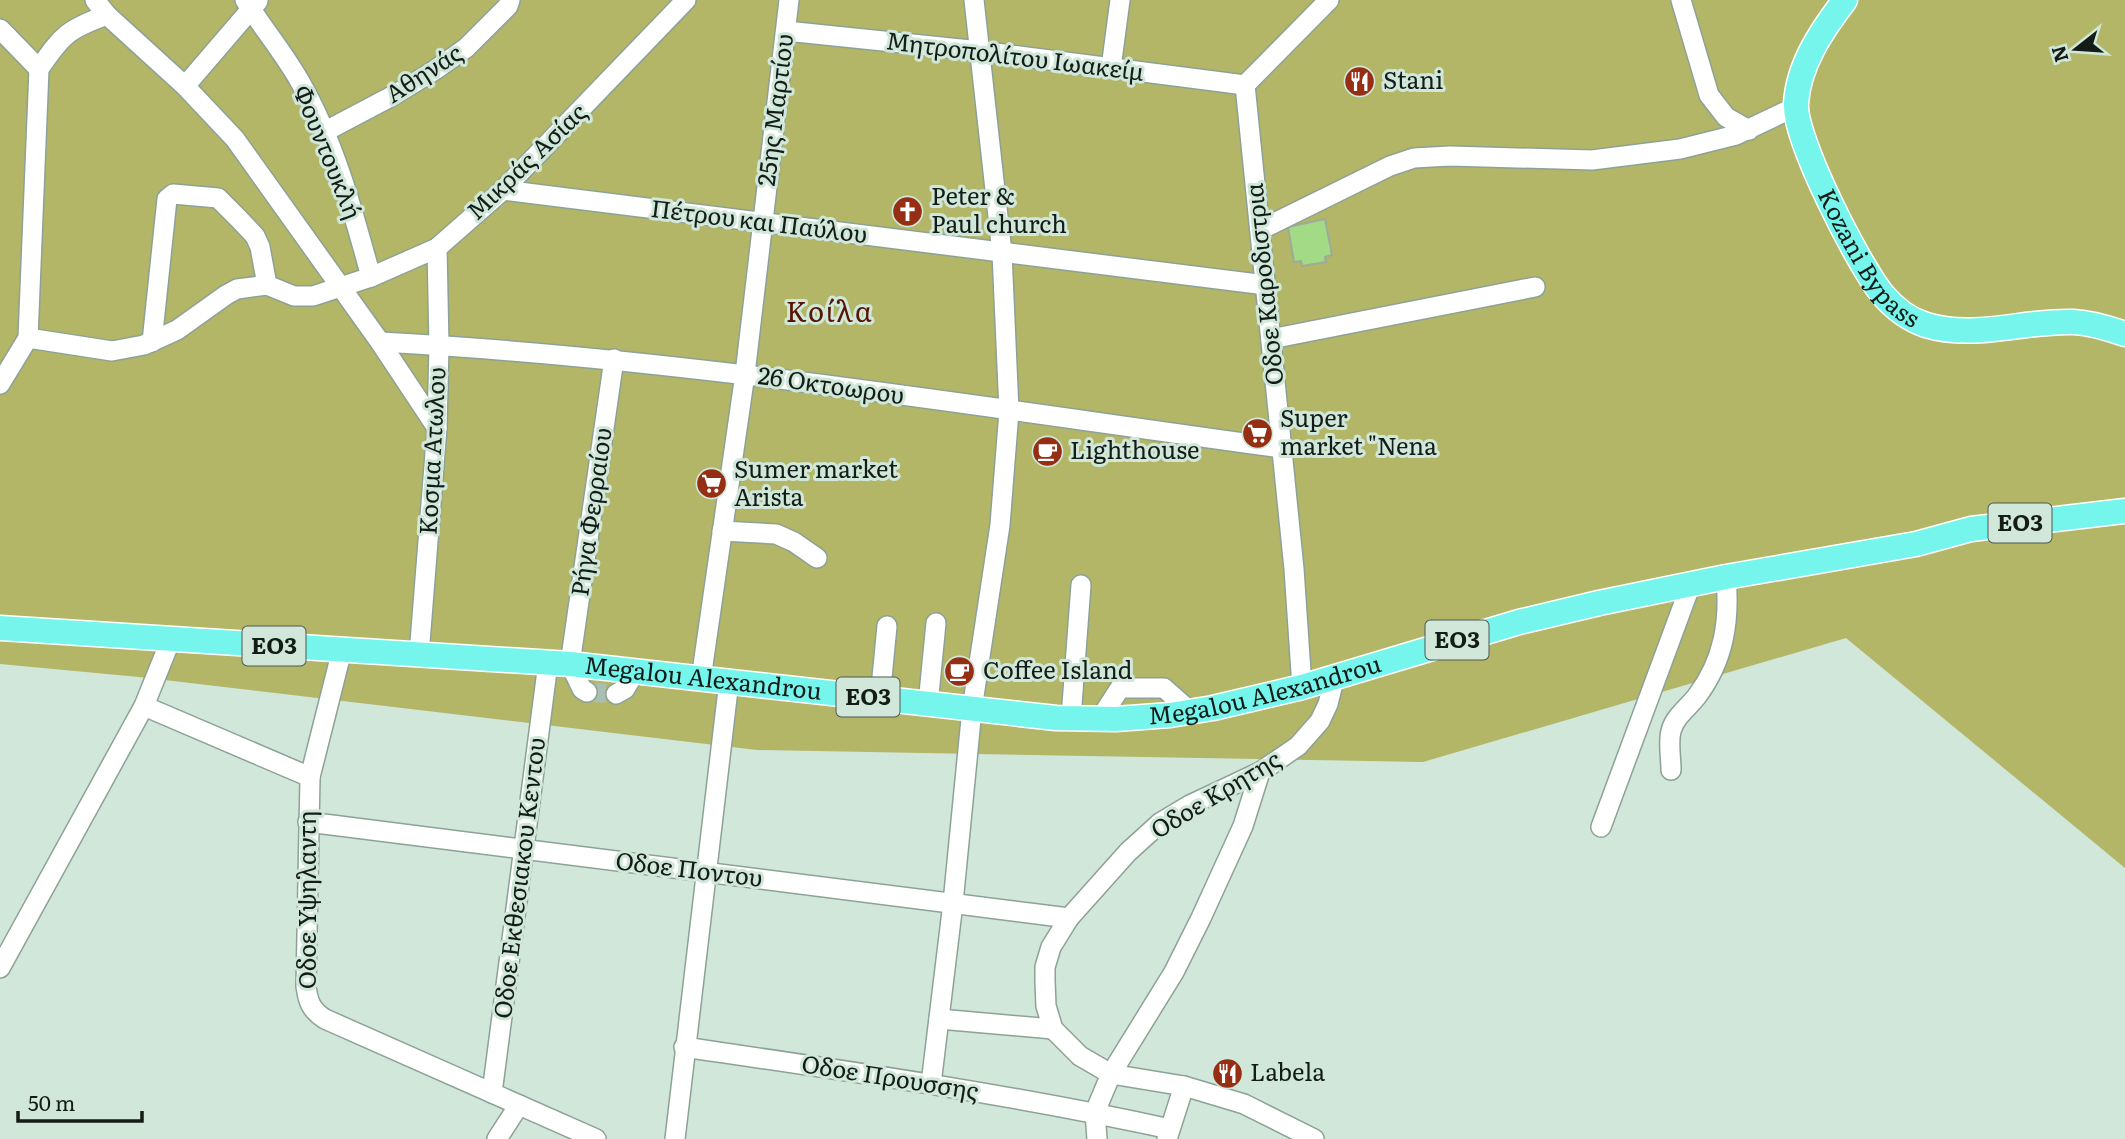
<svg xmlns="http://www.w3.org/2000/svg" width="2125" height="1139" font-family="Literata,serif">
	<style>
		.green { fill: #b3b666 }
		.building { fill: #a2da86; stroke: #9eab99; stroke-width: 2 }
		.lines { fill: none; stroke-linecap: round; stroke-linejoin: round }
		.minor-tunnel { stroke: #aabeb3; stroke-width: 19; stroke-dasharray: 19 10; stroke-linecap: butt }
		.minor-casing { stroke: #8da296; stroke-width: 22 }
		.major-casing { stroke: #fff; stroke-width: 27 }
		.minor { stroke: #fff; stroke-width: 19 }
		.major { stroke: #75f5ec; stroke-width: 24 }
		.labels { text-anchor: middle; stroke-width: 6; stroke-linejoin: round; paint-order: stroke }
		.shield { fill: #d0e7da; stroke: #4c5952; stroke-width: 2 }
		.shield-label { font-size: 23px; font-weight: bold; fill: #131c17 }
		.street-label { font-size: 24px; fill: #131c17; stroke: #d0e7da }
		.poi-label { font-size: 24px; fill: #131c17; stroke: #d0e7da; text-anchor: start }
		.quarter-label { font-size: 28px; letter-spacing: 2px; fill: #571506; stroke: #d0e7da }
	</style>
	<rect width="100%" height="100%" fill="#d0e7da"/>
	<polygon class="green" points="0,0 2125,0 2125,868 1846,638 1423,762 757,750 139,677 0,664"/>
	<polygon class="building" points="1325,219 1332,255 1325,257 1326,262 1302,266 1301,261 1294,262 1288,227"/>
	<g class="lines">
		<polyline class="minor-tunnel" points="587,692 616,694"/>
		<defs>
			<g id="minor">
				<polyline points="95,0 107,15 185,86 235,139 380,342 437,428"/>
				<path d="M245,0c17,27 38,52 54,80 35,60 54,131 72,197"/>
				<polyline points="1681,0 1709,95 1726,117 1749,130"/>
				<polyline points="0,29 39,69"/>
				<polyline points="786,31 980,51 1245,85"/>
				<polyline points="1111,68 1120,0"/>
				<polyline points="1245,85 1294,569 1302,687"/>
				<polyline points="1245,85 1329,0"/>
				<polyline points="185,86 258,1"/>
				<polyline points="324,132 396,94 435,70 466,48 508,6 510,0"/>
				<polyline points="503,190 1266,285"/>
				<polyline points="1260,230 1390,166 1414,158 1450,156 1592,160 1680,149 1736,135 1795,107"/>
				<polyline points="28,338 112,351 144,345 177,330 226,295 237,289 267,285 294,296 313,296 371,277 437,248 503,190 686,0"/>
				<polyline points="1271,339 1535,287"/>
				<polyline points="152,342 167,199 173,194 218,198 239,219 255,236 260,247 267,285"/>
				<path d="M380,342c302,16 601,65 901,106"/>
				<path d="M0,384l28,-46 11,-269c23,-34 29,-40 68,-54"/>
				<polyline points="722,531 776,534 794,542 817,558"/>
				<path d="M342,650l-32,127 -4,209c2,16 5,24 19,33l271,120"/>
				<polyline points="419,655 437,428 439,345 437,248"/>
				<polyline points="701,679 745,374 789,0"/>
				<polyline points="587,692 582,689 570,664 614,359"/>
				<polyline points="616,694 625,689 635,672"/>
				<polyline points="880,698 887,626"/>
				<polyline points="928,704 936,623"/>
				<polyline points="144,706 310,777"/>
				<polyline points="1071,718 1081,585"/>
				<polyline points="1100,719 1120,688 1164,688 1191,712"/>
				<path d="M1671,770c0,-13 -3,-27 0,-39 4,-15 17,-23 26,-35 27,-36 33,-75 29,-119"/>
				<polyline points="308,822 1069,918"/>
				<polyline points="1601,827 1691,584"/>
				<polyline points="0,968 144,706 171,639"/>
				<polyline points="939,1019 1053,1029"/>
				<path d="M684,1047c163,24 326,47 486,82"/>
				<polyline points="931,1084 953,903 972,709 1000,525 1009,411 1002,253 974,0"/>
				<polyline points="492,1093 548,663"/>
				<polyline points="497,1139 519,1105"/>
				<polyline points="675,1139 729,681"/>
				<polyline points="1097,1139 1095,1112 1111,1074 1174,972 1201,918 1243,826 1260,772"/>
				<polyline points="1167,1139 1184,1086"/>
				<polyline points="1314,1139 1244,1104 1184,1086 1111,1074 1080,1056 1053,1029 1046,1006 1045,981 1045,967 1051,947 1069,918 1128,852 1160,823 1190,805 1260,772 1298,746 1320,721 1328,704 1335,676"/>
			</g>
			<g id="major">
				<path id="s1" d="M1845,0c-23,30 -47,65 -49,104 -2,35 63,162 87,191 11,13 27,25 43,30 49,15 98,-5 148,-3 18,1 34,6 51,12"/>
				<path id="s2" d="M0,628l570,36 486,54 60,1 54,-4 43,-7 89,-21 217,-65 80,-19 127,-26 190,-33 55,-15 154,-18"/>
			</g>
		</defs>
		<use href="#minor" class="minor-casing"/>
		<use href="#major" class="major-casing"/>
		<use href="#minor" class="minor"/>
		<use href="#major" class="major"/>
	</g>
	<defs>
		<symbol id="restaurant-disc" viewBox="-11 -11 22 22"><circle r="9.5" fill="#962e14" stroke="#d0e7da"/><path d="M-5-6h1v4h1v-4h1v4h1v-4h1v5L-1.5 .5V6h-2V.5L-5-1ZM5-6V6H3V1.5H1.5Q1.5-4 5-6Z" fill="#fff"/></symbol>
		<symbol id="church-disc" viewBox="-11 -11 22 22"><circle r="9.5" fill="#962e14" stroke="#d0e7da"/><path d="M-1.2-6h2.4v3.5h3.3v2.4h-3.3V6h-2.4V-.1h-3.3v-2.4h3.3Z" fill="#fff"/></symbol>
		<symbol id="supermarket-disc" viewBox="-11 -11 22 22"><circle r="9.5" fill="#962e14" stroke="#d0e7da"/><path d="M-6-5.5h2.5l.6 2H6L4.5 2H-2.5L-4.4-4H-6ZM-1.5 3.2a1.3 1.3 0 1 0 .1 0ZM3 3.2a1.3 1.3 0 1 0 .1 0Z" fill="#fff"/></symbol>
		<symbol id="cafe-disc" viewBox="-11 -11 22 22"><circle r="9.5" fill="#962e14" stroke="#d0e7da"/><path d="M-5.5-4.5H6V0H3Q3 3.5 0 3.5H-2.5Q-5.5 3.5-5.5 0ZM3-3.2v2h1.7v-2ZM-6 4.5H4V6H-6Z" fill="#fff"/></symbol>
	</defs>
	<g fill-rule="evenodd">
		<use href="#restaurant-disc" x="1342" y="64" width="35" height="35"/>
		<use href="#church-disc" x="890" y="194" width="35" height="35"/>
		<use href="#supermarket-disc" x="1240" y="416" width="35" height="35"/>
		<use href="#cafe-disc" x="1030" y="434" width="35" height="35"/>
		<use href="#supermarket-disc" x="694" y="466" width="35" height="35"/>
		<use href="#cafe-disc" x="942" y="654" width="35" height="35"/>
		<use href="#restaurant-disc" x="1210" y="1056" width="35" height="35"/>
	</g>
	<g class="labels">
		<g class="shield">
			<rect x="1988.5" y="503.5" width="63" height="39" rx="5"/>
			<rect x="1425.5" y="620.5" width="63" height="39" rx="5"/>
			<rect x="242.5" y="626.5" width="63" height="39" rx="5"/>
			<rect x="836.5" y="677.5" width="63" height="39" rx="5"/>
		</g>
		<g class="shield-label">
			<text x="2020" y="531">ΕΟ3</text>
			<text x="1457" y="648">ΕΟ3</text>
			<text x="274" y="654">ΕΟ3</text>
			<text x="868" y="705">ΕΟ3</text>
		</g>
		<g class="street-label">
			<text transform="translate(1015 57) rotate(7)" y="8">Μητροπολίτου Ιωακείμ</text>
			<text transform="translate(424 74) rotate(-33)" y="8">Αθηνάς</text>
			<text transform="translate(776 110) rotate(-83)" y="8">25ης Μαρτίου</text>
			<text transform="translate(327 152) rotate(68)" y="8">Φουντουκλή</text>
			<text transform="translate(527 162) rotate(-44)" y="8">Μικράς Ασίας</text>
			<text transform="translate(759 222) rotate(7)" y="8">Πέτρου και Παύλου</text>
			<text dy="8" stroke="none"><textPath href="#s1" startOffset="290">Kozani Bypass</textPath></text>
			<text transform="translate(1265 284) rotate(-96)" y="8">Oδοε Καροδιστρια</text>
			<text transform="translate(831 386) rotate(8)" y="8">26 Οκτοωρου</text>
			<text transform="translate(433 451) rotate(-87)" y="8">Κοσμα Ατωλου</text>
			<text transform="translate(592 512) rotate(-82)" y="8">Ρήγα Φερραίου</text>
			<text dy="8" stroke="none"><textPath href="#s2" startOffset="705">Megalou Alexandrou</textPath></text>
			<text dy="8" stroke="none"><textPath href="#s2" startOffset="1272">Megalou Alexandrou</textPath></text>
			<text transform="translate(1216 795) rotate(-31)" y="8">Oδοε Κρητης</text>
			<text transform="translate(689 870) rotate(7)" y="8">Oδοε Ποντου</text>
			<text transform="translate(520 878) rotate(-83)" y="8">Oδοε Εκθεσιακου Κεντου</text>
			<text transform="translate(308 900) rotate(-90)" y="8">Oδοε Υψηλαντη</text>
			<text transform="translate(890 1078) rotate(9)" y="8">Oδοε Προυσσης</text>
		</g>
		<g class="poi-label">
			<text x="1383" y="89">Stani</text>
			<text x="931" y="205">Peter &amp;<tspan x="931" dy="28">Paul church</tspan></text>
			<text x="1280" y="427">Super<tspan x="1280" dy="28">market "Nena</tspan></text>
			<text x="1070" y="459">Lighthouse</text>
			<text x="734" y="478">Sumer market<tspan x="734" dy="28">Arista</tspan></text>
			<text x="983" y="679">Coffee Island</text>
			<text x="1250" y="1081">Labela</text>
		</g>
		<g class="quarter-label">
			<text x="830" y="322">Κοίλα</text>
		</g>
	</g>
	<g transform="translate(2076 49) rotate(253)" stroke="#d0e7da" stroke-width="5" paint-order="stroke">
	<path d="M0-5L12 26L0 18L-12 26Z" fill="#131c17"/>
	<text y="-10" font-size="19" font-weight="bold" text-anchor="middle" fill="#131c17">N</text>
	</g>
	<path d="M18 1111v10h124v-10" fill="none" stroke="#131c17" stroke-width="3.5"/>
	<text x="28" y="1111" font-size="21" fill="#131c17" stroke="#d0e7da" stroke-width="5" paint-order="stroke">50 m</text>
</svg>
